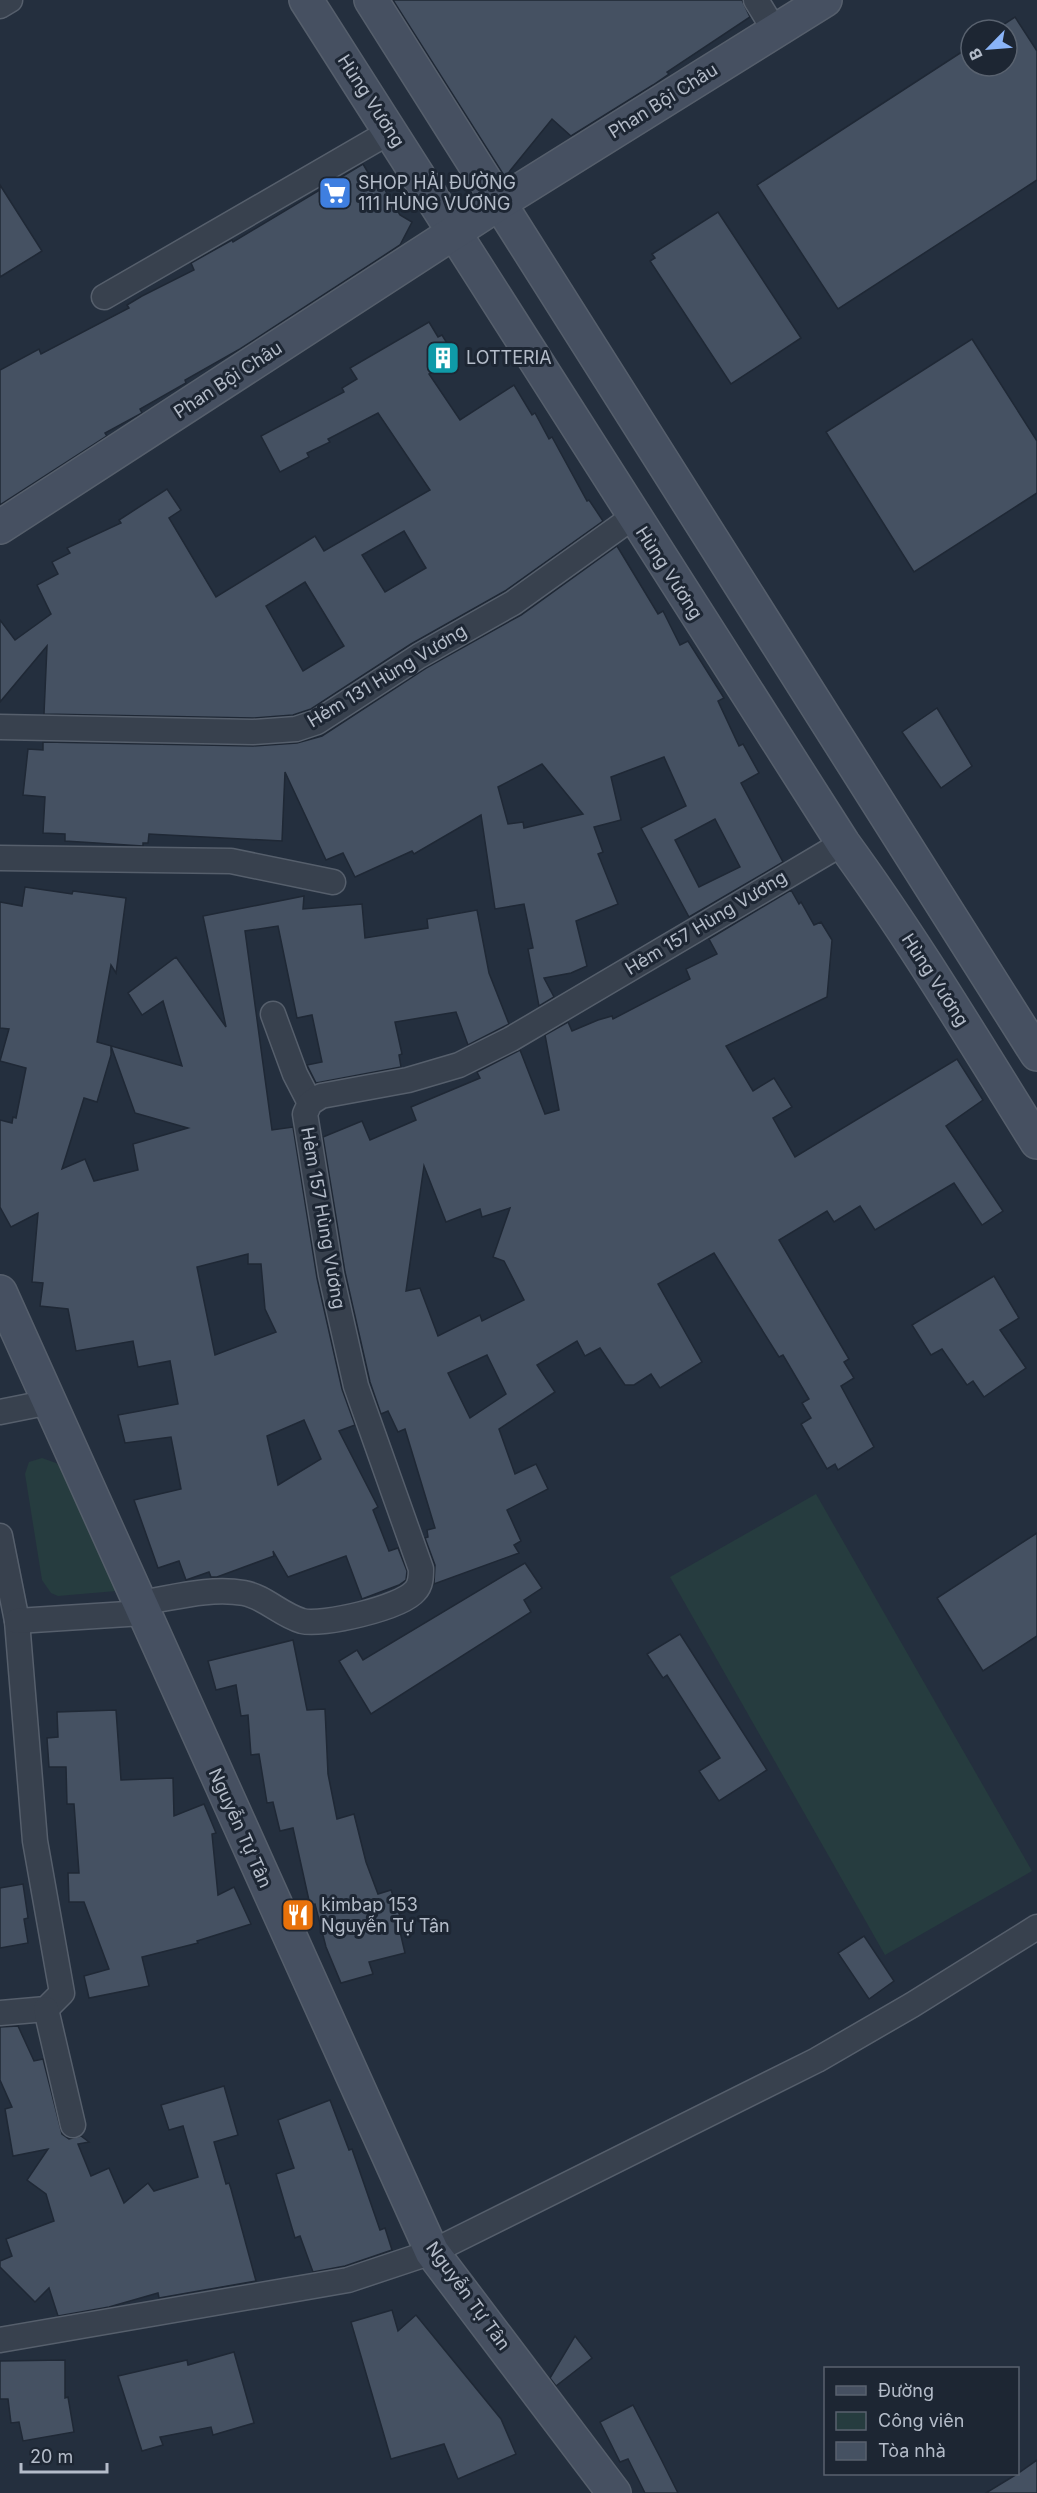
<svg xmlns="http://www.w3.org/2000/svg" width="1037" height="2493" font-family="Inter,sans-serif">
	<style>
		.green { fill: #263c3f }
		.building { fill: #455162; stroke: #1f2835; stroke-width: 1.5; fill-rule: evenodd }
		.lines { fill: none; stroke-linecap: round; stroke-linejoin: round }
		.street-casing { stroke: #565f6c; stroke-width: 27 }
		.secondary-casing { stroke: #565f6c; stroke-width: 36 }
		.street { stroke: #38414e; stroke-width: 24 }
		.secondary { stroke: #465061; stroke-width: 33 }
		.labels { text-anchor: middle; stroke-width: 6; stroke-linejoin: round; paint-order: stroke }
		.street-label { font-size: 18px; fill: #b4bcc9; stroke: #1d2633 }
		.poi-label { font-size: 18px; fill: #b4bcc9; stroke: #1d2633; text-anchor: start }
	</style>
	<rect width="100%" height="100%" fill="#242f3e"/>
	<g class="green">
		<polygon points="42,1458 56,1463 69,1476 116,1591 58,1596 51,1593 42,1580 25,1474 29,1462"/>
		<polygon points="816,1494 1032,1871 885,1955 670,1577"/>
	</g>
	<g class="building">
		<polygon points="393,0 742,0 750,17 667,72 669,74 653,85 571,136 552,119 505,177"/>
		<polygon points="1015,17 1037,51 1037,180 838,309 757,185 971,46 971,66 1007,66 1007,30 995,30"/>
		<polygon points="363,164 377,188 382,185 400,215 412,222 400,245 240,349 185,380 186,383 140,409 142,413 105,433 107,436 0,505 0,370 39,349 41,354 129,308 127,305 142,296 194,270 191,263 232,240 233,242"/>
		<polygon points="0,185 42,251 0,277"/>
		<polygon points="718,212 801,338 731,384 650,261 655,258 652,254"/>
		<path d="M429,322l9,15 4,-2 14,23 -27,16 31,46 54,-35 18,30 3,-2 14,26 3,-2 35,64 2,-1 14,21 -98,70 -94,53 -100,65 -18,6 -40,3 -209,-4 3,-68 -47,56v-82l15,20 36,-26 -14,-29 21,-11 -6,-12 18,-9 -3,-5 54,-25 -2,-3 48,-31 14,21 -12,8 47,79 99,-61 9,15 106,-61 -52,-77 -50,26 2,3 -23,11 2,4 -29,15 -19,-36 83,-44 -2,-4 15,-9 -7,-11zM404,531l22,37 -41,24 -23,-37zM305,582l39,64 -41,25 -37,-65z"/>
		<polygon points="972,339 1037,441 1037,493 914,572 826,432"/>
		<path d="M617,546l41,68 5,-3 17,34 8,-4 36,57 -6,3 21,45 4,-2 16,29 -18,10 42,79 -94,55 -48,-89 45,-22 -22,-49 -53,20 10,43 -27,7 9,25 -5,2 20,50 -42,17 11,45 -16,7 -27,5 10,19 -15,9 -11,-57 5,-1 -9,-44 -29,5 -14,-94 -67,39 -2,-3 -57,26 -12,-24 -17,7 -41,-88 -3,69 -133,-7 -1,9h-5v3l-78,-5v-7l-22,-1 2,-36 -22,-2 5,-46 15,1v-8l210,4 44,-3 25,-7 104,-68 95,-53zM542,764l41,50 -59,14 -1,-6 -15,2 -10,-37zM715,819l25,48 -41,20 -24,-47z"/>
		<polygon points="937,708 972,766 941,788 902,732"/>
		<path d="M25,887l47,7 1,-3 53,7 -10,75 -5,-8 -14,77 85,24 -19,-65 -21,14 -14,-22 48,-36 50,70 -23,-111 101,-20 -1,13 59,-5 3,34 63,-10 -1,-9 50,-9 12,63 20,51 -41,21 -12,-33 -61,10 7,32 -3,1 2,12 -85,16 -9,-18 15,-3 -10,-47 -15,3 -19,-92 -33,5 27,199 21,-3 24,151 25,111 13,36 -16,6 39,76 -5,3 16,41 9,-3 9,23 -1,9 -7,5 -37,14 -16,-43 -58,21 -15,-26 1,5 -57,21h-6l-2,-5 -23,8 -7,-19 -21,7 -24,-68 47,-11 -10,-52 -46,6 -7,-28 60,-11 -8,-43 -32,6 -5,-26 -57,10 -8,-42 -28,-3 3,-23 -11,-1 6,-69 -27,14 -11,-20v-87l12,3 1,-6 3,1 10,-50 -26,-7 9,-32 -9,-1v-126l22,4zM111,1046l24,67 53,15 -55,16 5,26 -44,11 -9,-22 -23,10 22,-71 13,4 14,-47zM248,1254v10h13l4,45 11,23 -61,23 -18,-88zM304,1420l17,39 -43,26 -11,-49z"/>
		<path d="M791,890l8,14 2,-2 13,23 7,-3 11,18 -5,57 -101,49 27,45 21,-13 18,29 -19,11 22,39 162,-98 26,41 -37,26 57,85 -21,14 -28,-42 -79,47 -15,-24 -26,16 -7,-11 -48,29 70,119 -5,3 10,16 -13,8 33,61 -36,23 -3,-6 -8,5 -26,-45 10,-6 -9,-15 7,-4 -26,-44 -4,2 -65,-104 -56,31 44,78 -42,26 -9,-14 -17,11h-9l-25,-37 -15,8 -8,-15 -40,24 18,27 -56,37 16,45 21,-10 12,25 -41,21 14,31 -7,4 5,8 -85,31 1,-19 -10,-27 3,-1 -1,-7 8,-2 -30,-99 -7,3 -10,-21 -7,3 -11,-32 -25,-110 -22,-135 39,-16 8,19 46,-20 -5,-13 69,-29 -3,-6 43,-22 25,64 14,-4 -14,-75 23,-13 4,9 26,-11 14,-4 1,3 77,-40 -4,-10 31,-15 -8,-15zM424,1166l22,56 34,-13 2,8 28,-9 -17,49 11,4 20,39 -42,21 -2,-6 -42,21 -18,-48 -14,3zM487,1355l19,39 -36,24 -22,-45z"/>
		<polygon points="994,1276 1019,1318 1000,1330 1026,1368 984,1397 973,1381 967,1385 942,1349 931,1355 912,1325"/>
		<polygon points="1037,1533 1037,1636 983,1671 937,1598"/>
		<polygon points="525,1563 542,1588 524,1600 531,1612 371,1714 339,1661 357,1650 363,1660"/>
		<polygon points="680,1634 767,1770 719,1801 699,1771 720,1758 667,1675 663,1678 647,1654"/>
		<polygon points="293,1640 307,1710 325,1709 328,1774 337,1819 354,1814 366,1862 378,1894 391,1890 402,1922 398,1923 405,1953 369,1962 373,1974 341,1983 326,1947 315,1904 310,1905 293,1828 280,1831 273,1802 267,1803 259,1754 251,1755 248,1715 241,1716 236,1685 216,1690 208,1661"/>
		<polygon points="116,1710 121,1780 173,1778 174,1816 204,1804 216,1833 212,1834 218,1895 234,1887 251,1924 197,1941 198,1943 142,1957 149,1986 89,1998 84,1976 109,1969 84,1902 69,1902 68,1873 79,1873 74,1804 67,1804 66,1767 49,1767 47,1738 58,1737 57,1712"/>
		<polygon points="23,1884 28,1918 24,1919 28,1943 0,1948 0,1888"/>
		<polygon points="864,1936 894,1981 869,1999 838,1953"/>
		<polygon points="18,2026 34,2061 43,2059 62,2134 69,2139 81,2136 89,2142 78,2144 91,2176 109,2168 124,2203 148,2183 154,2191 198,2177 183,2126 169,2130 161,2105 224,2086 238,2135 214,2142 226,2184 229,2183 231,2189 256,2281 159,2298 158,2293 109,2307 58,2316 49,2288 35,2302 0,2267 0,2261 12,2256 6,2239 54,2221 46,2194 27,2180 48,2149 13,2156 5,2109 12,2107 0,2080 0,2027"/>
		<polygon points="330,2100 349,2150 352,2149 380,2230 385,2228 392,2250 345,2266 313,2272 300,2236 295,2238 276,2174 294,2168 278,2120"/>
		<polygon points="392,2310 398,2331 416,2315 501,2419 516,2454 458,2479 444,2444 391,2459 351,2322"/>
		<polygon points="575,2336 592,2358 556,2386 550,2378"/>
		<polygon points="234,2352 254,2423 213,2435 211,2427 160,2437 163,2445 142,2451 118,2376 187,2360 188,2365"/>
		<polygon points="65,2360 65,2398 68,2397 74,2432 23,2441 19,2422 11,2423 8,2399 0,2399 0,2361"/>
		<polygon points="633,2405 660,2457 678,2493 645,2493 628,2459 620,2462 600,2422"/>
		<polygon points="1037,2460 1037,2493 986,2493 1017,2474"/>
	</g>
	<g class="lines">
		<defs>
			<g id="street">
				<polyline points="756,0 775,31"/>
				<polyline points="0,6 10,0"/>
				<polyline points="104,297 391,131"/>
				<polyline points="0,727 253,732 296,729 317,722 419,656 513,603 633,517"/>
				<polyline points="0,858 231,861 333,882"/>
				<polyline points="273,1014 295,1074 310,1103"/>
				<polyline points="0,1412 50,1402"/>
				<polyline points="0,1536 17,1621 35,1841 62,1993 46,2009 0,2013"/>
				<path d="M139,1603c34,-5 70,-16 105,-10 21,4 37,22 58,28 20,5 99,-13 113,-30 6,-6 6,-14 6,-22l-65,-183 -25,-111 -26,-161 5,-11 11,-7 87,-16 51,-15 52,-26 332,-196"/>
				<polyline points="17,1621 143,1613"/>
				<polyline points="46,2009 73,2125"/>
				<polyline points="0,2340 348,2280 432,2252 817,2060 912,2005 1037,1927"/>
			</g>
			<g id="secondary">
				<path d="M306,0c181,280 357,563 537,843 70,96 131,198 194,299"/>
				<polyline points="371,0 1037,1054"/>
				<polyline points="0,527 501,202 825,0"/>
				<polyline points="0,1292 432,2252 614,2493"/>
			</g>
		</defs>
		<use href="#street" class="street-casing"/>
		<use href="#secondary" class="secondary-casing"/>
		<use href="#street" class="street"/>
		<use href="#secondary" class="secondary"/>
	</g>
	<defs>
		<symbol id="supermarket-square" viewBox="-11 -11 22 22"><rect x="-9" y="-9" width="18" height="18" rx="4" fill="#3f7fe0" stroke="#1d2633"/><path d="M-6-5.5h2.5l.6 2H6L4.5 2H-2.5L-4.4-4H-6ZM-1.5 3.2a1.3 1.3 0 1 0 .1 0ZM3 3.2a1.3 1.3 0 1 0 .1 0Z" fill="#fff"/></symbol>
		<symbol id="building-square" viewBox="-11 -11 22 22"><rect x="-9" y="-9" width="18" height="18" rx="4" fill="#0f9aa8" stroke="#1d2633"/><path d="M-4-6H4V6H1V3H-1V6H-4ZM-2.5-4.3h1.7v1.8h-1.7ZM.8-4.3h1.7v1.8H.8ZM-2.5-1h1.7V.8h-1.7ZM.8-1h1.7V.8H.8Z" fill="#fff"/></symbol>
		<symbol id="restaurant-square" viewBox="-11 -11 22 22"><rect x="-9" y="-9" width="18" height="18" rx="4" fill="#e8710a" stroke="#1d2633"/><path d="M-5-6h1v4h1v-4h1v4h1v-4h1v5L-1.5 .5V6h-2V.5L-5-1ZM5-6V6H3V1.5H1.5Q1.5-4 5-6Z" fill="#fff"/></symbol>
	</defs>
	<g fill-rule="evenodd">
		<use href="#supermarket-square" x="316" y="174" width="38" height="38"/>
		<use href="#building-square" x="424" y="339" width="38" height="38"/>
		<use href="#restaurant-square" x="279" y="1896" width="38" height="38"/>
	</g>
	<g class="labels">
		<g class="street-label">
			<text transform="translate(371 101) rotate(57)" y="6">Hùng Vương</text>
			<text transform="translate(663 101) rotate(-32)" y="6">Phan Bội Châu</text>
			<text transform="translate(228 380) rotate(-33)" y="6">Phan Bội Châu</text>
			<text transform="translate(669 573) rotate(57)" y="6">Hùng Vương</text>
			<text transform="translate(387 676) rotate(-31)" y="6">Hẻm 131 Hùng Vương</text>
			<text transform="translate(706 923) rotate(-31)" y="6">Hẻm 157 Hùng Vương</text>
			<text transform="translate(935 980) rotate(57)" y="6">Hùng Vương</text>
			<text transform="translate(323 1218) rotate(80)" y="6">Hẻm 157 Hùng Vương</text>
			<text transform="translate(240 1828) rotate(66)" y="6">Nguyễn Tự Tân</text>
			<text transform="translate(468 2296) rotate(54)" y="6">Nguyễn Tự Tân</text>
		</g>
		<g class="poi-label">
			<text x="358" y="189">SHOP HẢI ĐƯỜNG<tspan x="358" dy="21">111 HÙNG VƯƠNG</tspan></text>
			<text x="466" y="364">LOTTERIA</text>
			<text x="321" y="1911">kimbap 153<tspan x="321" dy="21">Nguyễn Tự Tân</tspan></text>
		</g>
	</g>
	<rect x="824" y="2367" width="195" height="108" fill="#1d2633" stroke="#59626f" stroke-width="1.5"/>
	<rect x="836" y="2386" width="30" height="9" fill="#465061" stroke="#59626f" stroke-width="1.5"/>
	<text x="878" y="2397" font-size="18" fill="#b4bcc9">Đường</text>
	<rect x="836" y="2412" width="30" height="18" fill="#263c3f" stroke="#59626f" stroke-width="1.5"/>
	<text x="878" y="2427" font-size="18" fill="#b4bcc9">Công viên</text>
	<rect x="836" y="2442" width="30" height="18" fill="#455162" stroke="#59626f" stroke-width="1.5"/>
	<text x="878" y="2457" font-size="18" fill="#b4bcc9">Tòa nhà</text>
	<g transform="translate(989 48) rotate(245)"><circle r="28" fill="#1d2633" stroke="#59626f" stroke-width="1.5"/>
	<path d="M0-4.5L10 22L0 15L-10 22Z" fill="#8ab4f8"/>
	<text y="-9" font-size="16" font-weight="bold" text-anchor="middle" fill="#b4bcc9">B</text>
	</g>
	<path d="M21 2463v9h86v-9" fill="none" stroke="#b4bcc9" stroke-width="3"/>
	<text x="30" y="2463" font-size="18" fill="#b4bcc9" stroke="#1d2633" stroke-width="4.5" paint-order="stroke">20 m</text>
</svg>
